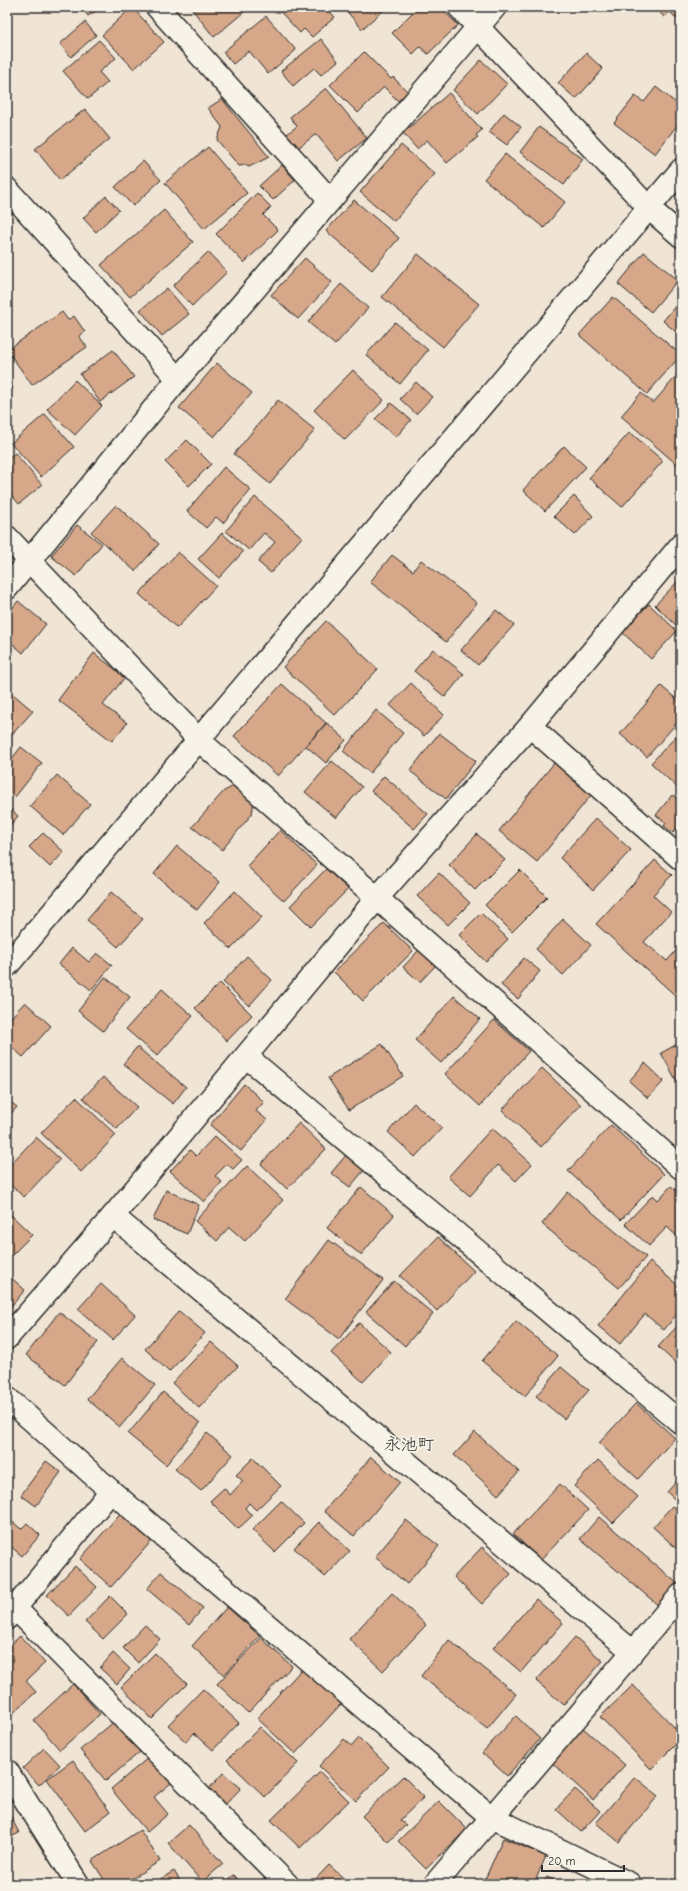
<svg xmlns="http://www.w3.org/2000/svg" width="688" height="1891" font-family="'Comic Neue','Klee One',sans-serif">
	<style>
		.building { fill: #d6a788; stroke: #2b2b2b }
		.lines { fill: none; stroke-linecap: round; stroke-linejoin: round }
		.minor-casing { stroke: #2b2b2b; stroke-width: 25 }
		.tertiary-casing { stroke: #2b2b2b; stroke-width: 25 }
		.minor { stroke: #f7f3e8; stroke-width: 22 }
		.tertiary { stroke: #f7f3e8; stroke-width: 22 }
		.labels { text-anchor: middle; stroke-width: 3.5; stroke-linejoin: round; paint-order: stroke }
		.quarter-label { font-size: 17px; fill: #2b2b2b; stroke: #f7f3e8 }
	</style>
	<rect width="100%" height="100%" fill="#f0e4d5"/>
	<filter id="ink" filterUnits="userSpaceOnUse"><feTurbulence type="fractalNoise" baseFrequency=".025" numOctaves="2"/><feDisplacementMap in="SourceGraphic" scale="8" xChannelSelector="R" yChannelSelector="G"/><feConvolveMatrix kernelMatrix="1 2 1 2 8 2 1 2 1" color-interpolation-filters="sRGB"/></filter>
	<g filter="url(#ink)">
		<g class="building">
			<polygon points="81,7 102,7 88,16"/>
			<polygon points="132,7 164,42 134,69 102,35"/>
			<polygon points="192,7 250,7 214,37 191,8"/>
			<polygon points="276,7 325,7 335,17 312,37 304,29 300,33"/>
			<polygon points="343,7 387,7 362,29"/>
			<polygon points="418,7 440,7 458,25 428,54 420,47 413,54 392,33"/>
			<polygon points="655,7 681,7 681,23 670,12 664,17"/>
			<polygon points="266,16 296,50 268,74 249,51 233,64 223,52"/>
			<polygon points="85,22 96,35 71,57 60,44"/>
			<polygon points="321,39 338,61 321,75 314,68 293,86 281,71"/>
			<polygon points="99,40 116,58 99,72 108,82 88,99 63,71"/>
			<polygon points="364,52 391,79 393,77 408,92 398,101 384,87 358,113 330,85"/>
			<polygon points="586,53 603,69 576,99 558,83"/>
			<polygon points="481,60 507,84 478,114 453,90"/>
			<polygon points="656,87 681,107 681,120 655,154 614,123 635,96 644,102"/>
			<polygon points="326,88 367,138 338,161 316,134 298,148 287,134 297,126 290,117"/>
			<polygon points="449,93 482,130 476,135 478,137 447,163 427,140 417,149 403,133"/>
			<polygon points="222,99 269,157 249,167 245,165 239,166 217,140 222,127 208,108"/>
			<polygon points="85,109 110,139 60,180 35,149"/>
			<polygon points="504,113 521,127 507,145 489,132"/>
			<polygon points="539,127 583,159 564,185 520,152"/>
			<polygon points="401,145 435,174 394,221 360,192"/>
			<polygon points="208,147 247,193 204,229 165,183"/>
			<polygon points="505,154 565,202 544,228 484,179"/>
			<polygon points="143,161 161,180 133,206 115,187"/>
			<polygon points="282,165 295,180 273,200 259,186"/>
			<polygon points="257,193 271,207 263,215 278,230 244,263 216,234"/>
			<polygon points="106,196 119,210 96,232 83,218"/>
			<polygon points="354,200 399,238 372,270 326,231"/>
			<polygon points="164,210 193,242 130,297 101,265"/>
			<polygon points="208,252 227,272 192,306 173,286"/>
			<polygon points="644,252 678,280 651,312 618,284"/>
			<polygon points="418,254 479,304 443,347 382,297"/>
			<polygon points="305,258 332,282 298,319 271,295"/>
			<polygon points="341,284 368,308 335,345 308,322"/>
			<polygon points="167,288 189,314 162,336 140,310"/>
			<polygon points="613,297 681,355 647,394 579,335"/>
			<polygon points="681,299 681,336 663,321"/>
			<polygon points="62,312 68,320 74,316 85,332 79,336 87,347 32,385 7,350"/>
			<polygon points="395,322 428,350 400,384 366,355"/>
			<polygon points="113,350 134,377 100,402 80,374"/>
			<polygon points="217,363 252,393 214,437 179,408"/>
			<polygon points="353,370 384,400 345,440 314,410"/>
			<polygon points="681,371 681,468 621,416 641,393 653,403"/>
			<polygon points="75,380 102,406 75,435 47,409"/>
			<polygon points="7,381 13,388 7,393"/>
			<polygon points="416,382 432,397 416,414 400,399"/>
			<polygon points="278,400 315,430 270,484 234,454"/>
			<polygon points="391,403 411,420 396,437 375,419"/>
			<polygon points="45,414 74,447 41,477 11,443"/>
			<polygon points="630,432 663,461 622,507 589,478"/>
			<polygon points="187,440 211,464 189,486 165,462"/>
			<polygon points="564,446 586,467 545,511 523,490"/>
			<polygon points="15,453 42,485 19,504 7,490 7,459"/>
			<polygon points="224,467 251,490 223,523 216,517 206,528 187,511"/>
			<polygon points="574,496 593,516 575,535 554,516"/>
			<polygon points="255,497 302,537 271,573 258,562 275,542 264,533 249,550 226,531"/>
			<polygon points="116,505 159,544 135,571 91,532"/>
			<polygon points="77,525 102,544 76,576 51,556"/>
			<polygon points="222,533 243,552 219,578 198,559"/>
			<polygon points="178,552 216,586 177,628 139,594"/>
			<polygon points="392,555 413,571 421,560 477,603 446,642 370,582"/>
			<polygon points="681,578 681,630 655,605"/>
			<polygon points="18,601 46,624 23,653 7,639 7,615"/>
			<polygon points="649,604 677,631 651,659 622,632"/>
			<polygon points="496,610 514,625 478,665 461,650"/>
			<polygon points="326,621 378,669 335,715 283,667"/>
			<polygon points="433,649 464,674 445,697 414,671"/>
			<polygon points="94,653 125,677 103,705 127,723 112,741 58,700"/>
			<polygon points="411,683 444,715 424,736 390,705"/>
			<polygon points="282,684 326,723 278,776 234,736"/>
			<polygon points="661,686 681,703 681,718 647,757 620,734"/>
			<polygon points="7,689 33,711 7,740"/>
			<polygon points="376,710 403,733 370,773 343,751"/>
			<polygon points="327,723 346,740 326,763 306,746"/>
			<polygon points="681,731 681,791 651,763"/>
			<polygon points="439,733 476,761 446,799 410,771"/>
			<polygon points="21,747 42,763 15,797 7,791 7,765"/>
			<polygon points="332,761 362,787 336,818 305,792"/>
			<polygon points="554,763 592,794 537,862 499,831"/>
			<polygon points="57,775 90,804 63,835 30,806"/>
			<polygon points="384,776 428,814 414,829 371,791"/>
			<polygon points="234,786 254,800 252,814 222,850 192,827 224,791"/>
			<polygon points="672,795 681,802 681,824 673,833 664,826 666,823 656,815"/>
			<polygon points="7,806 18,816 7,829"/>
			<polygon points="596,818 631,850 593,890 560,858"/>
			<polygon points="280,830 317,865 284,901 247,866"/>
			<polygon points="43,833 64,852 50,867 29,847"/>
			<polygon points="477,834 505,860 475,890 449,865"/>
			<polygon points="177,846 220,882 197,910 154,874"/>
			<polygon points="655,860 672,875 653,895 671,912 644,942 667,961 681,945 681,993 677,997 596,924"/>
			<polygon points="326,869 348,889 311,927 290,906"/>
			<polygon points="520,870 547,897 512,932 485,905"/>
			<polygon points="439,873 470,903 448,925 417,896"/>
			<polygon points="235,891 262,917 231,949 204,923"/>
			<polygon points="111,892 143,919 118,947 87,920"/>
			<polygon points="481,913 508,939 486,962 459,935"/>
			<polygon points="563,919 591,945 563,975 536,949"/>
			<polygon points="384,923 413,951 363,1001 334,972"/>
			<polygon points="72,948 89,962 97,953 112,965 91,990 59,964"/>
			<polygon points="419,950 436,965 420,982 403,967"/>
			<polygon points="247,956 272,980 249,1006 223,982"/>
			<polygon points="524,958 540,971 518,999 501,985"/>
			<polygon points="105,977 130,997 103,1031 78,1011"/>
			<polygon points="220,983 252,1015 227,1041 195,1008"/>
			<polygon points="162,989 193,1016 157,1056 126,1029"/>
			<polygon points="454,996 480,1019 441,1063 415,1040"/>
			<polygon points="25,1002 51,1026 23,1057 7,1043 7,1022"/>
			<polygon points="494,1020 529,1051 480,1106 445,1074"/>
			<polygon points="681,1042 681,1087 680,1087 661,1053"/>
			<polygon points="382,1044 403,1076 349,1110 328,1078"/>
			<polygon points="137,1047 186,1087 173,1104 123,1064"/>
			<polygon points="645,1063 664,1081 648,1098 629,1081"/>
			<polygon points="542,1068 581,1105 541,1147 502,1110"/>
			<polygon points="103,1077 137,1107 117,1129 83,1098"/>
			<polygon points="244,1084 264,1102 256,1111 267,1120 241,1151 210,1125"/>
			<polygon points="76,1097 116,1135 81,1172 41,1133"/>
			<polygon points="7,1099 17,1107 7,1118"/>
			<polygon points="414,1103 442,1128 415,1157 388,1132"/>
			<polygon points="299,1123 326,1149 287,1189 261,1164"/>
			<polygon points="611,1125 664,1174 621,1220 568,1171"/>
			<polygon points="492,1128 532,1164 516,1181 498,1165 470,1196 448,1177"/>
			<polygon points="215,1136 242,1160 233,1169 227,1164 215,1176 222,1182 204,1202 170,1171 190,1150 196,1156"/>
			<polygon points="36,1137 60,1159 24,1197 7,1182 7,1168"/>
			<polygon points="347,1154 365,1169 350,1187 331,1173"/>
			<polygon points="247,1166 283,1200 245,1241 229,1227 217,1241 195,1221"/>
			<polygon points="671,1186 681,1195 681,1240 667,1227 649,1246 625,1224 653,1195 658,1200"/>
			<polygon points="361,1187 394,1215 361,1255 327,1228"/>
			<polygon points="166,1190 199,1205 187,1234 153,1220"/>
			<polygon points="568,1192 646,1257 619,1288 542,1224"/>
			<polygon points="7,1211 32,1235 7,1260"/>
			<polygon points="438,1237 474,1271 437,1311 400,1276"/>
			<polygon points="329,1240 383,1280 339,1339 285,1299"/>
			<polygon points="650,1262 681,1288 681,1309 664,1330 645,1314 620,1344 598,1326"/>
			<polygon points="7,1274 25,1290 7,1311"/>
			<polygon points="394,1281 433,1314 405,1346 366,1312"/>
			<polygon points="101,1284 135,1315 113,1340 78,1309"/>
			<polygon points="179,1311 205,1333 169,1372 145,1349"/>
			<polygon points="59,1312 98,1342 65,1385 26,1355"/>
			<polygon points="516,1321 558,1356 525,1396 482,1361"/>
			<polygon points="681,1322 681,1368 658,1347"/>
			<polygon points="359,1323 391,1352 363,1382 331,1353"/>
			<polygon points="211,1342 238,1366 199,1408 172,1383"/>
			<polygon points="122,1358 155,1385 120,1427 87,1399"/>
			<polygon points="561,1367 589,1390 564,1419 536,1396"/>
			<polygon points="163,1392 200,1423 166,1465 128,1434"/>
			<polygon points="636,1403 675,1438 638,1479 599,1443"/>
			<polygon points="475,1432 519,1472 498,1495 454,1455"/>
			<polygon points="207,1433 233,1455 201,1491 175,1469"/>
			<polygon points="371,1457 400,1482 354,1536 324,1511"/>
			<polygon points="253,1458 281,1486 256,1510 249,1503 245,1508 252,1516 238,1529 210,1501 224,1488 230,1495 243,1481 236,1475"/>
			<polygon points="598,1460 638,1497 613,1523 574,1486"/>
			<polygon points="46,1461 61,1472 36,1506 21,1495"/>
			<polygon points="681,1477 681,1505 667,1492"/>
			<polygon points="560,1484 588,1510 541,1560 513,1534"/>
			<polygon points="281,1501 304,1523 275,1552 252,1530"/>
			<polygon points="672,1506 681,1513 681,1543 676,1548 653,1527"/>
			<polygon points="125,1508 156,1536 111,1587 80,1559"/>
			<polygon points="7,1517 21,1529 27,1523 40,1535 22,1556 7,1543"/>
			<polygon points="599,1517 678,1584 659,1606 580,1539"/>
			<polygon points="406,1520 439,1546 407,1584 375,1557"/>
			<polygon points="319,1522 350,1551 325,1577 294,1548"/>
			<polygon points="482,1547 511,1574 482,1604 454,1577"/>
			<polygon points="75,1566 97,1587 69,1616 47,1595"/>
			<polygon points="161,1572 203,1608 189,1625 147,1589"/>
			<polygon points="392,1593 426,1625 383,1671 349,1639"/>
			<polygon points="110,1596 128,1614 103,1639 85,1622"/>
			<polygon points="536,1599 563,1623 521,1672 493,1648"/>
			<polygon points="227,1607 260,1636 224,1675 192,1646"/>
			<polygon points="145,1625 160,1639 138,1663 123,1648"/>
			<polygon points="20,1636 45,1663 26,1681 36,1692 9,1717 7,1715 7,1648"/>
			<polygon points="575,1637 603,1661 564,1705 536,1681"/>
			<polygon points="261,1638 292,1666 248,1713 217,1684"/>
			<polygon points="449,1640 516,1694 487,1729 421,1676"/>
			<polygon points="113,1653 130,1669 117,1684 100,1668"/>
			<polygon points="155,1653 187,1684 152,1719 121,1687"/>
			<polygon points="302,1669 341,1704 295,1754 257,1718"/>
			<polygon points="73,1684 100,1714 60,1750 34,1720"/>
			<polygon points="633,1685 681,1734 681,1739 651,1769 600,1717"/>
			<polygon points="203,1689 239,1723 213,1750 194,1733 186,1742 168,1725"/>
			<polygon points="516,1716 540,1739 507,1776 482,1753"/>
			<polygon points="115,1721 141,1751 106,1781 80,1750"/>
			<polygon points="260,1727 298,1763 265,1797 227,1760"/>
			<polygon points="582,1727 625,1765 593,1800 551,1762"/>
			<polygon points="359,1738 389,1767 356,1801 319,1766 344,1739 352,1746"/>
			<polygon points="44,1748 60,1765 39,1785 23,1768"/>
			<polygon points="149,1757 171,1783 154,1797 168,1814 147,1832 111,1789"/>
			<polygon points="73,1760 110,1812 85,1831 47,1779"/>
			<polygon points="320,1772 349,1801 300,1848 271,1820"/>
			<polygon points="223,1773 241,1788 224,1806 207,1791"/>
			<polygon points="403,1776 424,1797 400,1820 406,1825 388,1842 362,1816"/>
			<polygon points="635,1777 658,1796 619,1842 596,1823"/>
			<polygon points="575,1789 600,1811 581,1832 556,1809"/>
			<polygon points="439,1801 467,1829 426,1869 398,1841"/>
			<polygon points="7,1809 19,1833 7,1839"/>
			<polygon points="189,1825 223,1864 202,1882 168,1843"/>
			<polygon points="140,1830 160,1861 123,1884 107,1884 92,1861"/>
			<polygon points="503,1838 546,1856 534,1884 483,1884"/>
			<polygon points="329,1865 350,1884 311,1884"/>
			<polygon points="174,1871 182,1884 152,1884"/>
			<polygon points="234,1875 242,1884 223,1884"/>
			<polygon points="547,1877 562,1884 543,1884"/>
		</g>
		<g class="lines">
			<defs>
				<g id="minor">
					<polyline points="157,7 330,200"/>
					<polyline points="459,7 649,208"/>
					<polyline points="7,189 178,379"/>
					<polyline points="7,537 199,740 681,1168"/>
					<polyline points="7,588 178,379 495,7"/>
					<polyline points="530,726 681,859"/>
					<polyline points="247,1057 681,1423"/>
					<polyline points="113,1216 633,1652"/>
					<polyline points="7,1338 113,1216 377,898 530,726 681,545"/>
					<polyline points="15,1608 287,1884"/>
					<polyline points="7,1618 111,1491"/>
					<polyline points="7,1771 78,1884"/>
					<polyline points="435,1884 681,1595"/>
				</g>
				<g id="tertiary">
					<polyline points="649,208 681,236"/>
					<polyline points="7,966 681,170"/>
					<polyline points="7,1398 111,1491 491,1817 630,1884"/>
				</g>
			</defs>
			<use href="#minor" class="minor-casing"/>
			<use href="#tertiary" class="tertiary-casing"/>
			<use href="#minor" class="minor"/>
			<use href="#tertiary" class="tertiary"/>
		</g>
	</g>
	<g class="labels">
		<g class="quarter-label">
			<text x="409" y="1450">永池町</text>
		</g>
	</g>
	<rect width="688" height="1891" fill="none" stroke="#f7f3e8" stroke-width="24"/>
	<rect x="12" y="12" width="664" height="1867" fill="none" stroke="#2b2b2b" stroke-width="1.5" filter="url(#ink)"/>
	<path d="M542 1865v6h82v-6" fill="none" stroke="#2b2b2b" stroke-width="2"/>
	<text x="548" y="1865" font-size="12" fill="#2b2b2b" stroke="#f7f3e8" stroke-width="3" paint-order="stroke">20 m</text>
</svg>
